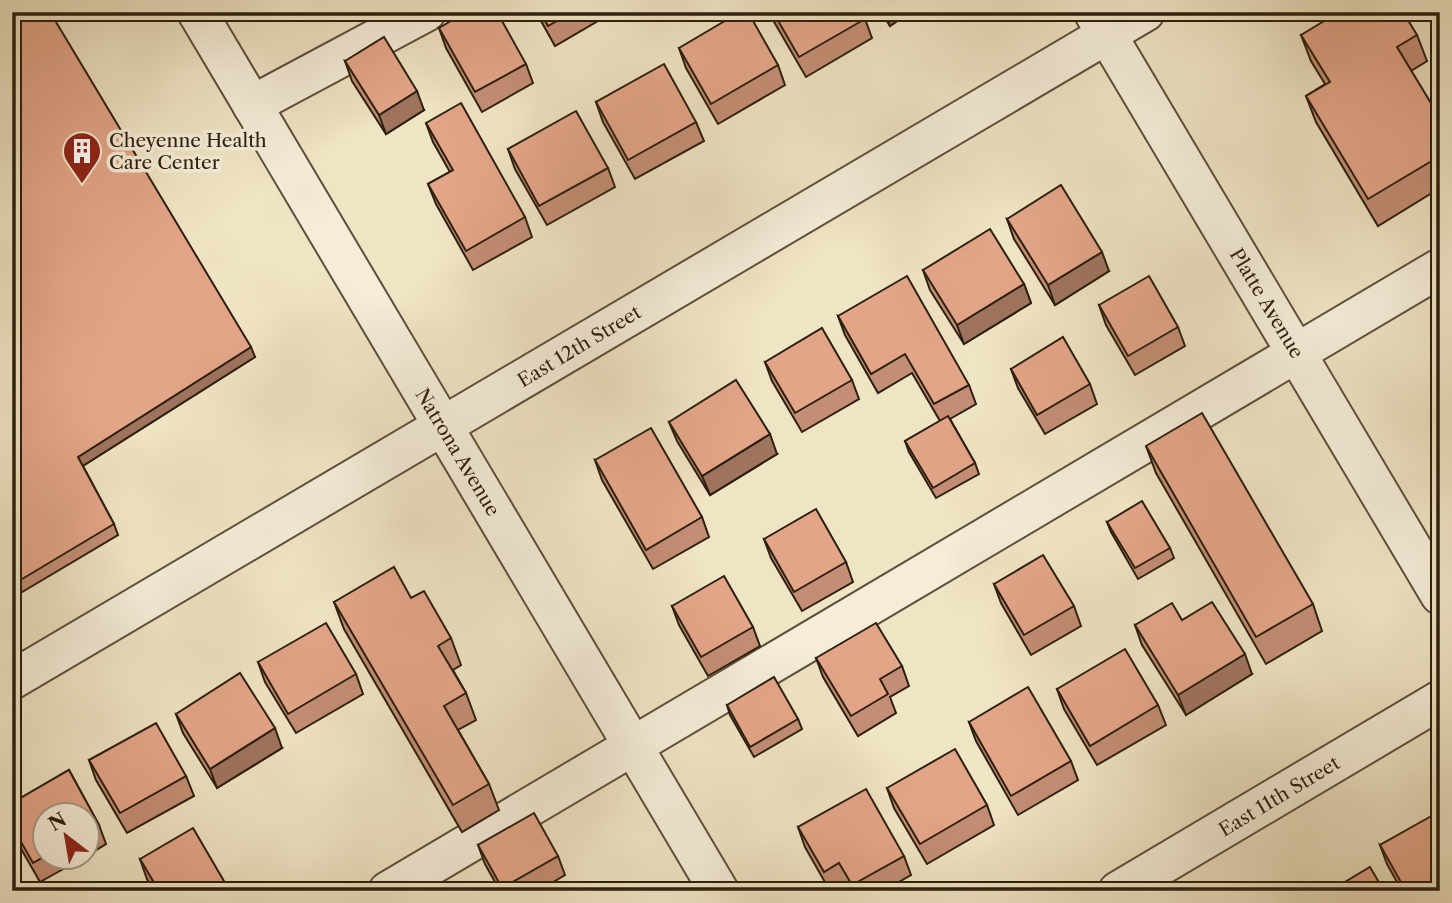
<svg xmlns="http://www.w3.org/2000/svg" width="1452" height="903" font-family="'Libre Caslon Text',serif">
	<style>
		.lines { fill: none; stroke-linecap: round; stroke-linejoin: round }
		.minor-casing { stroke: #5d503b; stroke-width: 42 }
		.minor { stroke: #f5edd9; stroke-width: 38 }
		.wall { fill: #c38e75; stroke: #2c1f0d; stroke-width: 2 }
		.shaded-wall { fill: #9f745f; stroke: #2c1f0d; stroke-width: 2 }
		.building { fill: #e3a588; stroke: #2c1f0d; stroke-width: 2 }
		.labels { text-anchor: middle; stroke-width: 7; stroke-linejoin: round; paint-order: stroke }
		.poi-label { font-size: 19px; fill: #2c1f0d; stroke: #f5edd9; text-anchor: start }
		.street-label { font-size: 19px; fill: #2c1f0d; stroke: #f5edd9 }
	</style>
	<rect width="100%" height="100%" fill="#efe4c4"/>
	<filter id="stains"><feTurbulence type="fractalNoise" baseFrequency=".00286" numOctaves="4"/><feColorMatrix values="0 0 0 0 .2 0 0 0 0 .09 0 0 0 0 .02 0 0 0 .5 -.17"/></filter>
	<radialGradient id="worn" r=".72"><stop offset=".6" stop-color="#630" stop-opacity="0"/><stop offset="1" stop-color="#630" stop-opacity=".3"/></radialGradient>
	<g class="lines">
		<defs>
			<g id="minor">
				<polyline points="197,12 719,891"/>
				<polyline points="1094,13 1440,595"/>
				<polyline points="252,105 426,12"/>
				<polyline points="12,680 1145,12"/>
				<polyline points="388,891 1440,268"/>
				<polyline points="1118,891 1440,700"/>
			</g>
		</defs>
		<use href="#minor" class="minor-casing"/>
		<use href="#minor" class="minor"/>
	</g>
	<g class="wall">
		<polygon points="12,12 255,357 83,466 114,524 118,535 12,598"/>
		<polygon points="536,12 601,12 603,18 555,46"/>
		<polygon points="770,12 861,12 865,19 872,38 806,77 773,20"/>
		<polygon points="881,12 910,12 890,26"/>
		<polygon points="439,28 526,64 533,83 482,112 446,48"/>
		<polygon points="1301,35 1417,35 1427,61 1411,71 1440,118 1440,188 1378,226 1316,122 1306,96 1325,84 1311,61"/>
		<polygon points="679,48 778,65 785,85 718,124 686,68"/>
		<polygon points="345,61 424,110 386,134 352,81"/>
		<polygon points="596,102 696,122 704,141 635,179 603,122"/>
		<polygon points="426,123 525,217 532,237 473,270 436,204 428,184 450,172 433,142"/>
		<polygon points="508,149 608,168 615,187 547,225 515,169"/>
		<polygon points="1007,219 1109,271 1055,305 1014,239"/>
		<polygon points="923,270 1024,284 1031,303 964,344 930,290"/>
		<polygon points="1099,305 1178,327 1185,346 1135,375 1106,325"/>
		<polygon points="838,316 969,385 976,404 950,419 975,463 979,474 936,498 909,452 905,441 940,421 912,373 878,393 845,335"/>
		<polygon points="765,362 852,380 859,399 802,432 772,381"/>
		<polygon points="1011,369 1090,384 1097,404 1045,434 1018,388"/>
		<polygon points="669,422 777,454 710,495 677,441"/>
		<polygon points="1146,446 1313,604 1322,631 1266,664 1156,473"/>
		<polygon points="595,460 702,517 709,537 653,569 602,480"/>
		<polygon points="1107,522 1170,548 1174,558 1138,579 1111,532"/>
		<polygon points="764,539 846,562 853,582 802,611 771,558"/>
		<polygon points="994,584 1074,606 1081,626 1031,655 1001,603"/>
		<polygon points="411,598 451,638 461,665 453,670 466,693 476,720 458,730 489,784 499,810 462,832 344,629 334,602"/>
		<polygon points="672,606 753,627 760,646 708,676 679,625"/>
		<polygon points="1135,625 1252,674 1186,715 1142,645"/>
		<polygon points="816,658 902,666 909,686 890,697 896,713 858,736 823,677"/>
		<polygon points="258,662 356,674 363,694 296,733 265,682"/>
		<polygon points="1057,689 1158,705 1166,725 1097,765 1064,709"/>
		<polygon points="727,705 798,719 802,729 754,757 730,715"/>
		<polygon points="176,714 282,748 217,788 183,733"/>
		<polygon points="969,722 1071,761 1078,780 1018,815 976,741"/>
		<polygon points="89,760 186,776 194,796 127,833 96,780"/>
		<polygon points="69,770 99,825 106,844 88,855 88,816 46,816 46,858 83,858 40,882 12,833 12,803"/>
		<polygon points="887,788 987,805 994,825 927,864 894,808"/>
		<polygon points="798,827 904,856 911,875 883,891 851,891 846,882 832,891 830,891 805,847"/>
		<polygon points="478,845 558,856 565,875 538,891 500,891 485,864"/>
		<polygon points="1380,845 1440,891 1402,891 1387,864"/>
		<polygon points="140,859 228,888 229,891 154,891 147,879"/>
	</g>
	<g class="shaded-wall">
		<polygon points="885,12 910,12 890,26"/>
		<polygon points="417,91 424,110 386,134 379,115"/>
		<polygon points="1102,252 1109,271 1055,305 1048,285"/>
		<polygon points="1024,284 1031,303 964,344 957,325"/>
		<polygon points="251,347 255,357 81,467 78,457"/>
		<polygon points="770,434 777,454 710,495 702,476"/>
		<polygon points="1245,654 1252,674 1186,715 1178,695"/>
		<polygon points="275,728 282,748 217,788 210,769"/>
	</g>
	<g class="building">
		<polygon points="12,12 50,12 251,347 78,457 114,524 12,585"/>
		<polygon points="466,12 497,12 526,64 475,92 439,28"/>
		<polygon points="540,12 573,12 548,26"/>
		<polygon points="740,12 748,12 778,65 711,104 679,48"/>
		<polygon points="773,12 861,12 865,19 799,57"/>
		<polygon points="1339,12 1403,12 1417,35 1397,47 1440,118 1440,156 1368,199 1306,96 1330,82 1301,35"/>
		<polygon points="384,37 417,91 379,115 345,61"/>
		<polygon points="664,64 696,122 628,160 596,102"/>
		<polygon points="461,103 525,217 466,251 428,184 453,170 426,123"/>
		<polygon points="576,111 608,168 539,206 508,149"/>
		<polygon points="1061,185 1102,252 1048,285 1007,219"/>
		<polygon points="990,229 1024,284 957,325 923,270"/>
		<polygon points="907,276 969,385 934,404 905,354 871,374 838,316"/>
		<polygon points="1149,276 1178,327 1128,356 1099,305"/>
		<polygon points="822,328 852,380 795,413 765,362"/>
		<polygon points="1063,337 1090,384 1037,415 1011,369"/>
		<polygon points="736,380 770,434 702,476 669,422"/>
		<polygon points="1202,413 1313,604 1256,637 1146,446"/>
		<polygon points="948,416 975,463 933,488 905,441"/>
		<polygon points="651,428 702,517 646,550 595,460"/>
		<polygon points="1142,501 1170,548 1135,568 1107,522"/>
		<polygon points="816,509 846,562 794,592 764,539"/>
		<polygon points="1043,555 1074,606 1024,635 994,584"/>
		<polygon points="394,567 411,598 424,591 451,638 438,646 466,693 444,706 489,784 453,805 334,602"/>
		<polygon points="724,576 753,627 701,657 672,606"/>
		<polygon points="1212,602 1245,654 1178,695 1135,625 1172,603 1182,620"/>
		<polygon points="326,623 356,674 288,714 258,662"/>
		<polygon points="876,623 902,666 880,679 888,694 851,716 816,658"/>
		<polygon points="1125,649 1158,705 1090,746 1057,689"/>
		<polygon points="240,673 275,728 210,769 176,714"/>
		<polygon points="774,677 798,719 750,747 727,705"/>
		<polygon points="1028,687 1071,761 1011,796 969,722"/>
		<polygon points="156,723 186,776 120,813 89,760"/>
		<polygon points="955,749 987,805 920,844 887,788"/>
		<polygon points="69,770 99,825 88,831 88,816 46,816 46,856 33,863 12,826 12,803"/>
		<polygon points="866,789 904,856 852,885 839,863 824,872 798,827"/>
		<polygon points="534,813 558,856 502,888 478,845"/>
		<polygon points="1435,814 1440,823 1440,891 1406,891 1380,845"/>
		<polygon points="193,828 228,888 223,891 159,891 140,859"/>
		<polygon points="12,866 26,891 12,891"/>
		<polygon points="1370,867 1384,891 1330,891"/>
	</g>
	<defs>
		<symbol id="building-pin" viewBox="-11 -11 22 30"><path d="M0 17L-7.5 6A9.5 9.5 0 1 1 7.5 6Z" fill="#8f2418" stroke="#f5edd9"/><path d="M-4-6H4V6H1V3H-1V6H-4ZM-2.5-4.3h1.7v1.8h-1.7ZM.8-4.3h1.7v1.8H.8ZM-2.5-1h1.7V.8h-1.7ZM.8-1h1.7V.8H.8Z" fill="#fff"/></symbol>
	</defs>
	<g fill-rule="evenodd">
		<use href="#building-pin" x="60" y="129" width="44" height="60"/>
	</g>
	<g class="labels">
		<g class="poi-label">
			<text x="109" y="147">Cheyenne Health<tspan x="109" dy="22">Care Center</tspan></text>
		</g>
		<g class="street-label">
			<text transform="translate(1267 303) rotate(59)" y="7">Platte Avenue</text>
			<text transform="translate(579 346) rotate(-31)" y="7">East 12th Street</text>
			<text transform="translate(458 452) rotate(59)" y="7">Natrona Avenue</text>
			<text transform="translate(1279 796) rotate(-31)" y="7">East 11th Street</text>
		</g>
	</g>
	<rect width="1452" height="903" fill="none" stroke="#efe4c4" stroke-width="42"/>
	<rect x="14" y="14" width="1424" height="875" fill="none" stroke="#2c1f0d" stroke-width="3.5"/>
	<rect x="21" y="21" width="1410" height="861" fill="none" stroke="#2c1f0d" stroke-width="2"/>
	<g transform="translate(66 836) rotate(329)"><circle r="33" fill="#f5edd9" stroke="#a59b87" stroke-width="2"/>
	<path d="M0-5L12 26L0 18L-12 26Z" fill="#8f2418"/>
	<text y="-10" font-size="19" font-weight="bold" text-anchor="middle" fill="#2c1f0d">N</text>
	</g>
	<rect width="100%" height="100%" filter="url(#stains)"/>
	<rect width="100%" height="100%" fill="url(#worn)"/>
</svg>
